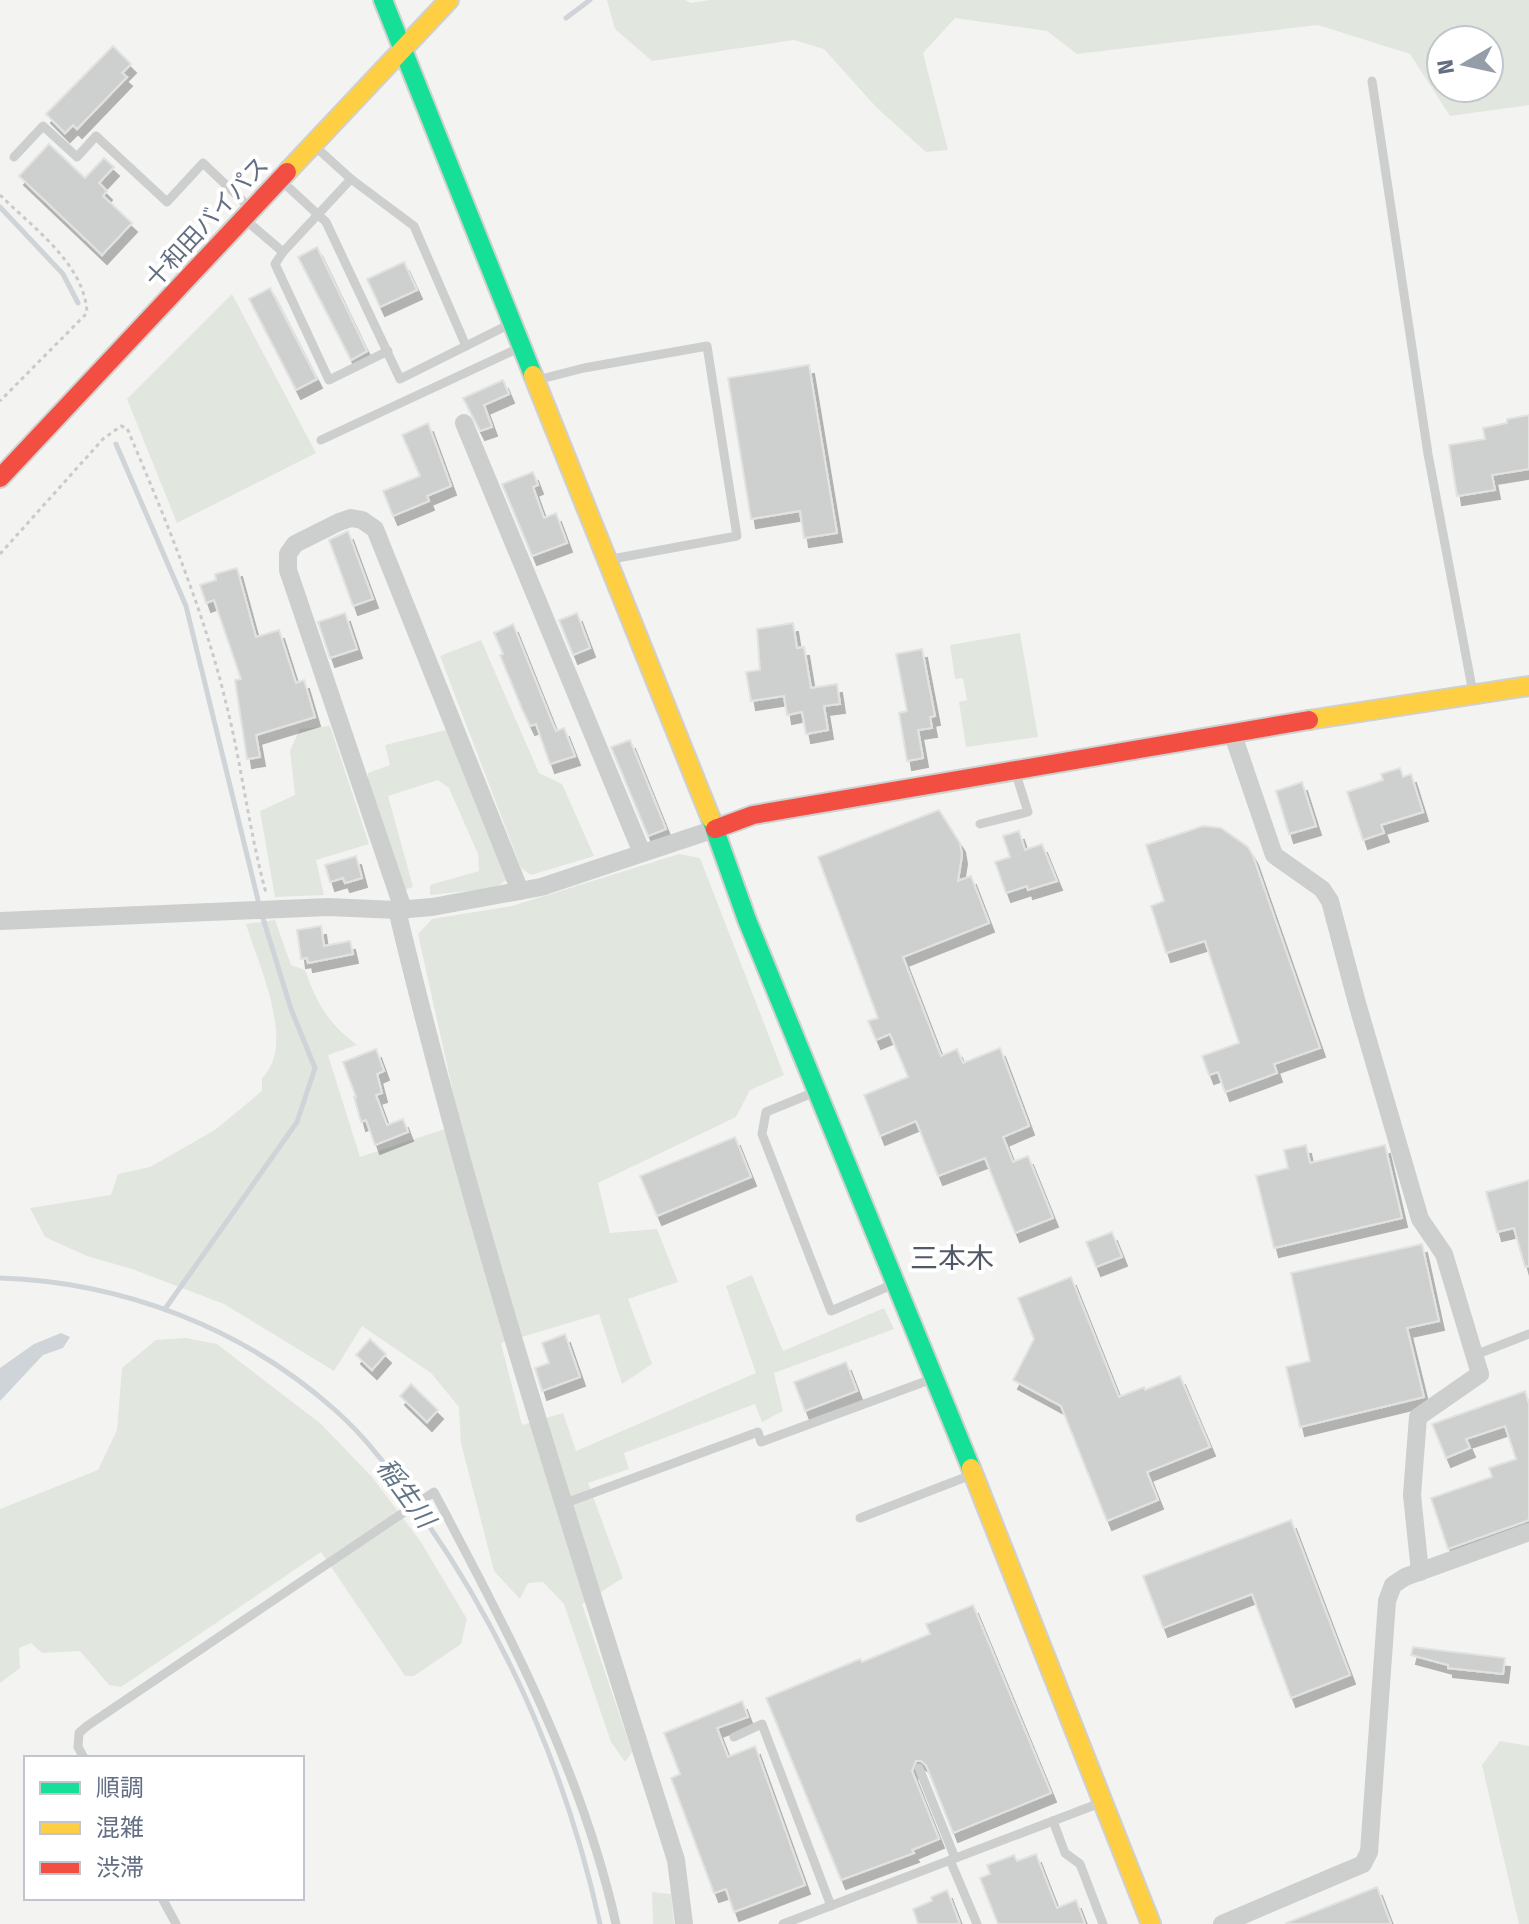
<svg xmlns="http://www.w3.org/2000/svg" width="1529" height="1924" font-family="'Fira Sans','Noto Sans JP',sans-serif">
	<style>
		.green { fill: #e1e6df; fill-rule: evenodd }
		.water { fill: #cfd4d8 }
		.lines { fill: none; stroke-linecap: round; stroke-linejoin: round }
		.stream { stroke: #cfd4d8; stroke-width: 5 }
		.building { fill: #ced0d0; stroke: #e2e3e1; stroke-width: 2; filter: url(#shadow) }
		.fast-casing { stroke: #cfd0d0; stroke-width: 22 }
		.slow-casing { stroke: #cfd0d0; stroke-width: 22 }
		.jam-casing { stroke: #cfd0d0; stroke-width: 22 }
		.path { stroke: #c9cacb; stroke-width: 3; stroke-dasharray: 4 4; stroke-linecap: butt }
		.lane { stroke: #cdcece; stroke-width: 9 }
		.street { stroke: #cdcece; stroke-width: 18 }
		.fast { stroke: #16e098; stroke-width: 18 }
		.slow { stroke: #ffcf43; stroke-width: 18 }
		.jam { stroke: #f24e42; stroke-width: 18 }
		.labels { text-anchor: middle; stroke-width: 8; stroke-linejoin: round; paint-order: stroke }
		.street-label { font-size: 24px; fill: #636e82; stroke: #fff }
		.water-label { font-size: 26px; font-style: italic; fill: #637686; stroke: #fff }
		.quarter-label { font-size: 28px; fill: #515967; stroke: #fff }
	</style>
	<defs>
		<filter id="shadow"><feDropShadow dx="5" dy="9" stdDeviation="0" flood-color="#0004"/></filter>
	</defs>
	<rect width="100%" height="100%" fill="#f3f4f1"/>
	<g class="green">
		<path d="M607,0h78l6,3 19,-3h819v105l-79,11 -40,-62 -92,-29 -241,29 -30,-23 -92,-13 -32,35 25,97 -22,2 -50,-45 -52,-58 -30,-9 -142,21 -37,-32zM1441,40h48v48h-48z"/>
		<polygon points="232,294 316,453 177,523 127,399"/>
		<polygon points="1020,633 1038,737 966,747 959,702 967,700 963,678 955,679 950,645"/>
		<polygon points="481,640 539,773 562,784 594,856 531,875 521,868 440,656"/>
		<polygon points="330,726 369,844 316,860 324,895 275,897 260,811 295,795 290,751 300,729"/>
		<polygon points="446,730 506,880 495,888 430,895 430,885 479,871 478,854 449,788 438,780 388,796 413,887 402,891 368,784 368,773 390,765 385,745"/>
		<path d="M679,854l21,4 84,217 -34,15 -14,27 -138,66 12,50 47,-4 21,53 -50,17 24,65 -30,20 -23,-70 -98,29 21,82 41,-12 13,38 180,-78 -30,-87 26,-11 31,76 101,-43 10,21 -120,44 9,38 -21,11 -7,-18 -131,49 5,16 -41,14 35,95 -41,26 50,148 -7,10 -14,-20 -47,-138 -21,-22 -15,1 -8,16 -26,-28 -33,-128 -2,-36 -28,-34 -69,-47 -28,45 -110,-67 -92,-35 -45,-13 -42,-19 -15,-29 81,-13 7,-21 32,-7 65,-37 47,-39v-13c35,-33 -4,-114 -16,-154l29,-4 16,45 14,5c12,34 23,53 52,75l-29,10 32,102 100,-33 -42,-190 14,-15 80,-13z"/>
		<polygon points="186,1338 217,1344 321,1424 372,1477 421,1542 467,1619 461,1644 414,1676 405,1676 321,1552 121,1687 109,1685 80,1651 42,1653 31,1643 19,1648 20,1668 0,1683 0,1509 98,1470 117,1430 122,1368 156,1340"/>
		<polygon points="1500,1741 1529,1746 1529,1924 1519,1924 1482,1765"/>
		<polygon points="652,1892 671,1894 674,1924 653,1924"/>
	</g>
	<polygon class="water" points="61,1333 70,1337 63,1348 43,1355 0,1401 0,1368 34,1344"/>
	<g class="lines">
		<g class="stream">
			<polyline points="566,18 590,0"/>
			<polyline points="0,207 63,274 78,303"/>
			<polyline points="116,444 186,606 258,900"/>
			<path d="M0,1278c123,4 243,50 335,132 33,29 57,63 81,97 90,126 151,267 184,417"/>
			<polyline points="165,1309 297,1122 315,1068 291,1009 262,915"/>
		</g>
	</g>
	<g class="building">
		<polygon points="113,46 131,64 122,73 127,77 77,129 73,125 65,133 46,114"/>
		<polygon points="49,144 85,178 104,158 114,167 99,183 107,191 103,196 132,223 102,255 19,176"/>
		<polygon points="317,247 367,351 351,360 298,257"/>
		<polygon points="404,262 417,290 380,307 367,279"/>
		<polygon points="270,288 317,379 296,390 249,299"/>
		<polygon points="809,365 837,533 804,538 800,511 751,519 728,378"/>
		<polygon points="503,380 509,394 484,405 492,427 480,431 463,398"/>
		<polygon points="1529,415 1529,469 1492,475 1495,490 1457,496 1449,445 1485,439 1483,428 1507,423 1507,419"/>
		<polygon points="428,423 451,486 427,496 429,501 393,516 383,491 420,476 402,435"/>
		<polygon points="533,472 538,485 533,487 544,518 556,513 567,543 532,556 502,484"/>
		<polygon points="348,531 373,599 353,606 329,540"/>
		<polygon points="237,568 256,637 279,630 296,683 304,680 315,717 256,735 260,757 247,759 235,680 241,679 214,600 206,603 200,585 216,580 215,574"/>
		<polygon points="345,613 357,649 330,658 318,622"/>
		<polygon points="577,613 590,648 573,655 559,620"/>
		<polygon points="793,623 797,648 804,647 811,688 837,684 840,704 824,706 828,730 806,734 802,712 787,715 784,696 751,701 746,672 760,670 757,629"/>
		<polygon points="513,624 553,724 556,731 564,728 575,756 550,764 536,724 530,726 522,709 500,655 503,654 494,633"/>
		<polygon points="922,649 935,716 930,717 932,728 918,730 923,758 907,761 899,713 907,711 896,654"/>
		<polygon points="630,740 666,829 648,836 611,747"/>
		<polygon points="1400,768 1403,777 1411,774 1423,812 1381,825 1384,833 1363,840 1347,792 1383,780 1381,774"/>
		<polygon points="1302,782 1316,826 1289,834 1276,791"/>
		<polygon points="939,810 960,843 962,855 958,881 971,876 989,923 903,957 941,1056 957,1049 963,1063 1000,1048 1029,1126 1003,1137 1013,1162 1028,1156 1053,1218 1015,1233 985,1158 938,1176 916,1121 880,1136 864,1095 908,1077 890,1034 876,1040 868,1021 878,1018 818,857"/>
		<polygon points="1203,826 1221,828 1248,847 1253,856 1320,1048 1274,1064 1277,1073 1225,1092 1218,1072 1209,1075 1202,1056 1239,1043 1205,941 1166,953 1151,906 1164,901 1146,845"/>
		<polygon points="1019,831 1025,850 1042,844 1057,881 1028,890 1027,886 1006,893 995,862 1010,857 1003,836"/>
		<polygon points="356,856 362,878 345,883 343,878 330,882 325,865"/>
		<polygon points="321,926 324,946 350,941 353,954 308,963 307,958 301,959 297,930"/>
		<polygon points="376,1049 384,1071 377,1074 382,1093 376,1095 387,1125 403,1119 408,1132 375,1145 366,1120 361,1122 354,1097 356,1097 343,1062"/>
		<polygon points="735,1137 751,1177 657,1216 640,1176"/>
		<polygon points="1306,1145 1310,1163 1385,1145 1402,1218 1274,1248 1256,1176 1288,1168 1284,1150"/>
		<polygon points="1529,1180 1529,1266 1525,1267 1514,1228 1497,1232 1486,1192"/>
		<polygon points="1112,1232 1122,1257 1096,1267 1086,1242"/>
		<polygon points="1422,1244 1439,1321 1407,1328 1424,1397 1300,1427 1286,1367 1310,1361 1291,1273"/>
		<polygon points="1071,1277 1119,1397 1144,1387 1145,1390 1180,1376 1210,1447 1147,1472 1158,1500 1107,1521 1061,1406 1013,1380 1034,1339 1018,1298"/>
		<polygon points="565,1334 580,1377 542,1391 535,1368 549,1363 542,1343"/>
		<polygon points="370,1339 386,1354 372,1370 356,1355"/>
		<polygon points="846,1362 857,1391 805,1411 794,1382"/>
		<polygon points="411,1384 438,1410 427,1422 400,1396"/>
		<polygon points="1525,1391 1529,1404 1529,1520 1448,1549 1431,1498 1492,1477 1489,1468 1516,1459 1505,1426 1466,1439 1470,1448 1446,1458 1432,1424"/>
		<polygon points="1291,1520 1350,1675 1291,1698 1252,1594 1163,1628 1143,1576"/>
		<polygon points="973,1605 1051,1793 953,1833 926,1765 921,1761 916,1761 912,1771 939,1839 912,1850 914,1853 841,1880 766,1698 860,1659 862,1662 930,1634 926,1624"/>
		<polygon points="1413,1647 1505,1658 1503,1674 1448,1668 1448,1665 1411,1655"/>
		<polygon points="742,1701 748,1717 717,1728 728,1757 755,1746 805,1885 734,1912 726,1889 714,1893 671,1778 680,1774 664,1733"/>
		<polygon points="1036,1854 1057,1908 1076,1900 1085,1924 998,1924 980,1878 990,1874 987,1865 1014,1855 1017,1861"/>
		<polygon points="1377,1887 1391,1924 1287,1924 1286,1923"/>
		<polygon points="947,1890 960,1924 918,1924 913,1909 932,1901 931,1897"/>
	</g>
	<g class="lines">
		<defs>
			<g id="fast">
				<polyline points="383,0 533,375"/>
				<polyline points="711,819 747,920 971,1468"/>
			</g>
			<g id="slow">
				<polyline points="287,172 449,0"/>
				<polyline points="533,375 711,819"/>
				<polyline points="1309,720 1529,686"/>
				<polyline points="971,1468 1151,1924"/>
			</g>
			<g id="jam">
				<polyline points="0,478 287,172"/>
				<polyline points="715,829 753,815 1309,720"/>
			</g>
		</defs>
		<use href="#fast" class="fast-casing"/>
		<use href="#slow" class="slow-casing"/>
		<use href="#jam" class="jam-casing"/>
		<g class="path">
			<path d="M0,195c32,32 85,69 87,118l-87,88"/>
			<path d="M0,554l103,-115 18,-13 6,2c38,90 76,180 99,275 16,63 23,128 40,190"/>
		</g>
		<g class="lane">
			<polyline points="1372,81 1428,454 1473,693"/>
			<polyline points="14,157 43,126 77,157 96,136 167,202 203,163 246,204"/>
			<polyline points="351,179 414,226 466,346 508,325"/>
			<polyline points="286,185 326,222 400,379 466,346"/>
			<polyline points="249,223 283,252 351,179 318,149"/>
			<polyline points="283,252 275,264 329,380 388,351"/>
			<polyline points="537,380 584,368 707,346 737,536 612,559"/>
			<polyline points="321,440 521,347"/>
			<polyline points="980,824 1028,812 1016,774"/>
			<polyline points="815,1092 766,1112 762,1134 831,1311 894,1284"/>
			<polyline points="1475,1355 1529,1334"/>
			<polyline points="563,1504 758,1432 761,1442 932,1379"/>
			<polyline points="860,1518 971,1475"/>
			<polyline points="734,1737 762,1724 831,1906"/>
			<path d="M84,1758l-6,-11 1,-14 8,-7 347,-234c74,140 147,276 182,432"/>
			<polyline points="919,1768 955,1858"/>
			<polyline points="1053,1821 1065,1853 1080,1864 1103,1924"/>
			<polyline points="950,1860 977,1924"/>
			<polyline points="162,1898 176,1924"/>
			<polyline points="783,1924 1100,1803"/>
		</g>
		<g class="street">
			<polyline points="464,423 642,853"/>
			<polyline points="1232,732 1274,855 1322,889 1330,901 1357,1003 1420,1219 1444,1254 1480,1374 1418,1417 1412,1495 1420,1572"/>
			<polyline points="403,909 288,570 288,554 295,544 339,522 351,518 362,520 375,529 520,891"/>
			<path d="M397,910c77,321 179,635 279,950l8,64"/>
			<polyline points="0,921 328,907 397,910 432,907 541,887 715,829"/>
			<polyline points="1222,1924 1363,1864 1369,1852 1387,1601 1393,1585 1405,1577 1529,1532"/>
		</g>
		<use href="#fast" class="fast"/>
		<use href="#slow" class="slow"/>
		<use href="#jam" class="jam"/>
	</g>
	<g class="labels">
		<g class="street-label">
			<text transform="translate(207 222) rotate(-47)" y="8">十和田バイパス</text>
		</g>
		<g class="water-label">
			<text transform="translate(406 1493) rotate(54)" y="9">稲生川</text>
		</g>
		<g class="quarter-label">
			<text x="952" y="1268">三本木</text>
		</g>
	</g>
	<rect x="24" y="1756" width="280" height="144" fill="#ffffff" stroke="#c1c5cd" stroke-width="2"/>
	<rect x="40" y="1782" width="40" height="12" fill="#16e098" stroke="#c1c5cd" stroke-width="2"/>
	<text x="96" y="1796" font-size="24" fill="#636e82">順調</text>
	<rect x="40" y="1822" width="40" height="12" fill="#ffcf43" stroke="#c1c5cd" stroke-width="2"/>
	<text x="96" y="1836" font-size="24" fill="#636e82">混雑</text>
	<rect x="40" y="1862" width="40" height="12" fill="#f24e42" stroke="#c1c5cd" stroke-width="2"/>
	<text x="96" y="1876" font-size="24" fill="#636e82">渋滞</text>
	<g transform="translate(1465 64) rotate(261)"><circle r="38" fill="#ffffff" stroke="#c1c5cd" stroke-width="2"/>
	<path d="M0-6L14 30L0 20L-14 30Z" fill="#959da9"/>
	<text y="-12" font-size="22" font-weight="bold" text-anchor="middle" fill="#636e82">N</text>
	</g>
</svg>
